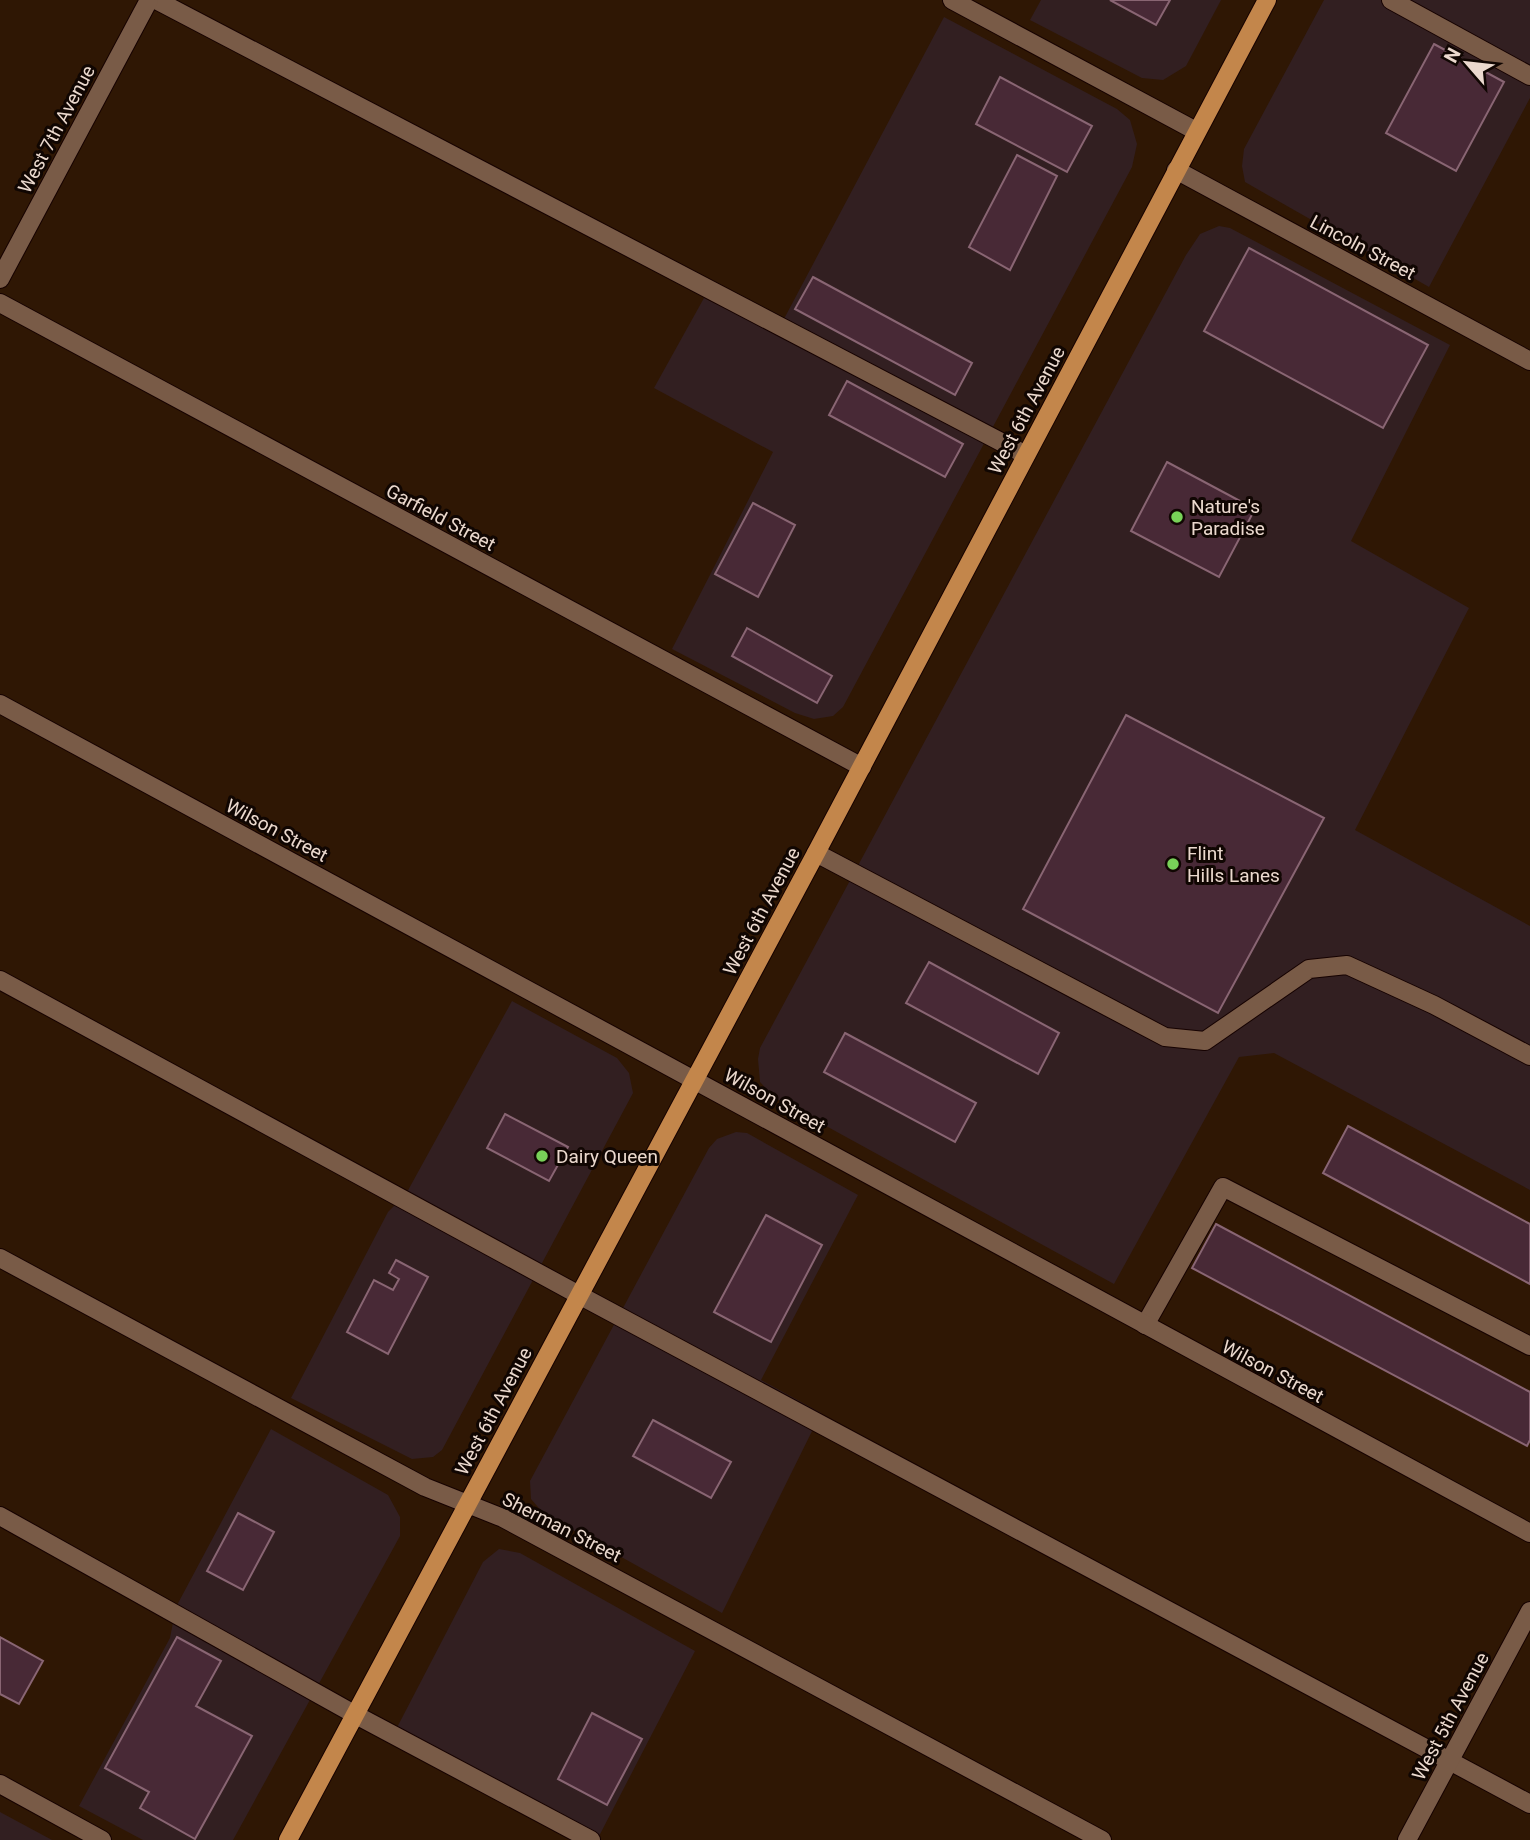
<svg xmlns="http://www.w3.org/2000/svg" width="1530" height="1840" font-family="Roboto,sans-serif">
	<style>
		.commercial { fill: #321f21 }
		.building { fill: #482936; stroke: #896573; stroke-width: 2 }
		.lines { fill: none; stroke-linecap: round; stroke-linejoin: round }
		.service-casing { stroke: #160200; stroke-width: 20 }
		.minor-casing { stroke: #160200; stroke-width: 20 }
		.primary-casing { stroke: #160200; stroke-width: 20 }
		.service { stroke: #795b47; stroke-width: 18 }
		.minor { stroke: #795b47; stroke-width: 18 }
		.primary { stroke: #c3864b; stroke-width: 18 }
		.poi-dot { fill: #78d158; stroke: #100602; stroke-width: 2.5 }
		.labels { text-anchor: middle; stroke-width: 6; stroke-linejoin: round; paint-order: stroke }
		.street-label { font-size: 19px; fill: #ebd9ce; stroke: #100602 }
		.poi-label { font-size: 19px; fill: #ebd9ce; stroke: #100602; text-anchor: start }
	</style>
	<rect width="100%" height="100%" fill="#2f1704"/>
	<g class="commercial">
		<polygon points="1041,0 1221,0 1186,66 1163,80 1142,78 1030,20"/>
		<polygon points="1324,0 1530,0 1530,98 1429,287 1245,182 1242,166 1244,149"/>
		<polygon points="944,17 1117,109 1130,120 1137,144 1132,167 843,707 833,716 814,719 795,713 672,649 773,452 654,388 704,298 776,334"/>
		<polygon points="1219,226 1230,228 1450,345 1351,541 1469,608 1355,830 1530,926 1530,1190 1274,1053 1239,1057 1114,1284 775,1098 760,1082 758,1059 760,1048 1186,255 1200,234"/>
		<polygon points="512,1001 617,1058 629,1073 633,1093 442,1450 433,1457 412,1459 291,1398 388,1212 406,1194"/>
		<polygon points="736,1132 747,1133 858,1195 761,1380 821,1413 722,1613 544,1514 531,1499 530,1481 709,1148 717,1139"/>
		<polygon points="271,1429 388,1495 400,1517 400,1536 233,1840 143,1840 79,1806 170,1638 176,1607"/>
		<polygon points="499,1549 520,1553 695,1651 597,1840 572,1840 390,1741 483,1562"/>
		<polygon points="0,1812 52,1840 0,1840"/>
	</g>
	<g class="building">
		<polygon points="1110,0 1170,0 1156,25"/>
		<polygon points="1434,44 1504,82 1456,171 1386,133"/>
		<polygon points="1000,77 1092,126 1067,172 976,124"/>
		<polygon points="1017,155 1057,176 1010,270 969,247"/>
		<polygon points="1249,248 1428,345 1383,428 1204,331"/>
		<polygon points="813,277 972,363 955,395 795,309"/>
		<polygon points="847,381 963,444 945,477 829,415"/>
		<polygon points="1167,462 1255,509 1219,577 1131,531"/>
		<polygon points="753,503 795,525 758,597 715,574"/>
		<polygon points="747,628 832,676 817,703 732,656"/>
		<polygon points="1126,715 1324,818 1218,1013 1023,909"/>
		<polygon points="929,962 1059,1033 1038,1074 906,1003"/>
		<polygon points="845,1033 976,1103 955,1142 824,1072"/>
		<polygon points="505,1114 568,1147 549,1181 487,1148"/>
		<polygon points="1348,1126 1530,1224 1530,1284 1323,1173"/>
		<polygon points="766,1215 822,1245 771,1342 714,1312"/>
		<polygon points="1216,1224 1530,1392 1530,1440 1527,1446 1192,1268"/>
		<polygon points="396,1260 428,1277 388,1354 347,1332 374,1280 393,1290 399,1279 389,1273"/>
		<polygon points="653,1420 731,1462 711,1498 633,1456"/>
		<polygon points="238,1513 274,1532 243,1590 207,1571"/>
		<polygon points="0,1637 43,1661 19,1704 0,1694"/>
		<polygon points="177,1637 221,1661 196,1706 252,1736 195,1839 140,1808 149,1792 105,1768"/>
		<polygon points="592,1713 642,1739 607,1805 558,1779"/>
	</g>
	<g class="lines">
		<defs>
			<g id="service">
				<polyline points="156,0 1026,455"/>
				<polyline points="1391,0 1530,76"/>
				<polyline points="816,853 1165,1037 1205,1041 1309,969 1347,965 1434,1005 1530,1056"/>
				<polyline points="0,980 579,1295 1530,1804"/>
				<polyline points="1145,1325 1223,1187 1530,1346"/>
				<polyline points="0,1516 354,1714 591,1840"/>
			</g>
			<g id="minor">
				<polyline points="952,0 1196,131"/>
				<polyline points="1176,170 1530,361"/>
				<polyline points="0,279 149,0"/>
				<polyline points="0,303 862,767"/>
				<polyline points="0,704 1530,1533"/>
				<polyline points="0,1258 425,1487 503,1518 1102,1840"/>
				<polyline points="0,1784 102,1840"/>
				<polyline points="1407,1840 1530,1611"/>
			</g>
			<polyline id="primary" points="288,1840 816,853 1267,0"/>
		</defs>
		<use href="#service" class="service-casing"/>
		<use href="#minor" class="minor-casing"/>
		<use href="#primary" class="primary-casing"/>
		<use href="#service" class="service"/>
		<use href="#minor" class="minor"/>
		<use href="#primary" class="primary"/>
	</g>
	<g class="poi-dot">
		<circle cx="1177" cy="517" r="7"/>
		<circle cx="1173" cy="864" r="7"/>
		<circle cx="542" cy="1156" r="7"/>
	</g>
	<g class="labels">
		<g class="street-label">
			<text transform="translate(56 129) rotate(-62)" y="7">West 7th Avenue</text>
			<text transform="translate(1363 247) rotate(28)" y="7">Lincoln Street</text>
			<text transform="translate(1026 410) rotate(-62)" y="7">West 6th Avenue</text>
			<text transform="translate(441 517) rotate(28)" y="7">Garfield Street</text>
			<text transform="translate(277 830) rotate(28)" y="7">Wilson Street</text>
			<text transform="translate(761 911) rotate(-62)" y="7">West 6th Avenue</text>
			<text transform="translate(775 1100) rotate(29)" y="7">Wilson Street</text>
			<text transform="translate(1273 1371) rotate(28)" y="7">Wilson Street</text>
			<text transform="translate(493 1411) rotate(-62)" y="7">West 6th Avenue</text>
			<text transform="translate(562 1527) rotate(27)" y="7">Sherman Street</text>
			<text transform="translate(1450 1716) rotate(-62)" y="7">West 5th Avenue</text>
		</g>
		<g class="poi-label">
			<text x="1191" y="513">Nature's<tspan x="1191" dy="22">Paradise</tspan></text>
			<text x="1187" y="860">Flint<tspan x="1187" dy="22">Hills Lanes</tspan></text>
			<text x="556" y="1163">Dairy Queen</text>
		</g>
	</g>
	<g transform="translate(1467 63) rotate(298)" stroke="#100602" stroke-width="5" paint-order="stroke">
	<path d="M0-5L12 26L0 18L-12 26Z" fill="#ebd9ce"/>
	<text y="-10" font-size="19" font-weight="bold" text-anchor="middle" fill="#ebd9ce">N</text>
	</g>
</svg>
